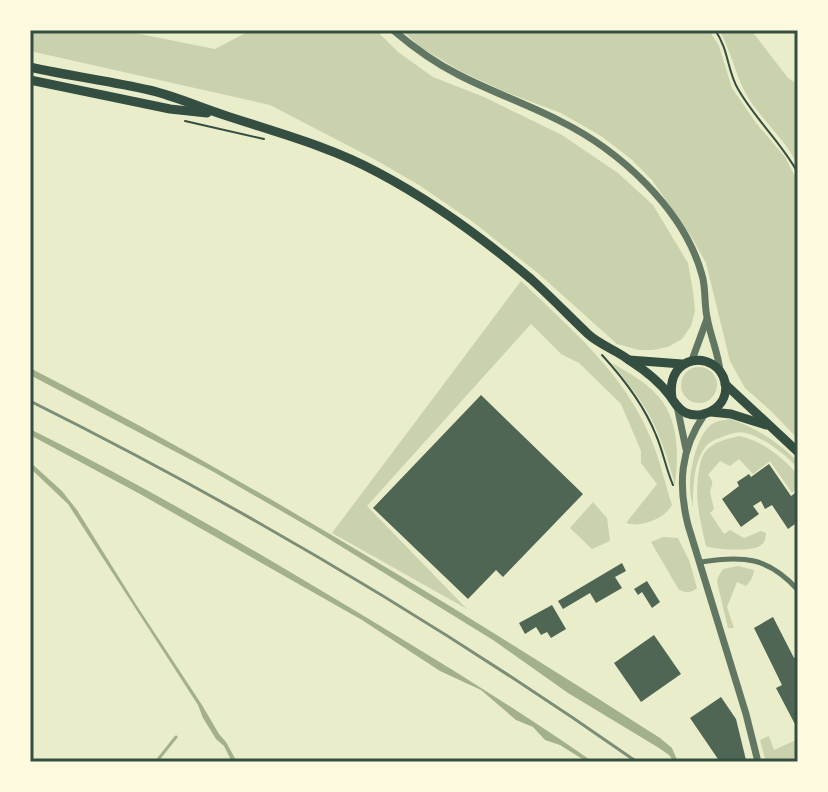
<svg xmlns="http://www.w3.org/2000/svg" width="828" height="792" font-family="'Fira Sans Condensed',sans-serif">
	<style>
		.green { fill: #cad2ad }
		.water { fill: #a3b18a }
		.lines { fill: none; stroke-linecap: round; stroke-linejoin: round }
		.stream { stroke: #a3b18a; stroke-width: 3 }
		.building { fill: #4f6655 }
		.path { stroke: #344e41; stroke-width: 2 }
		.minor { stroke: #617663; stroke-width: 5 }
		.tertiary { stroke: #617663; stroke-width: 7 }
		.trunk { stroke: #344e41; stroke-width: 9 }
		.rail { stroke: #7c8e77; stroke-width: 3 }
		.neatline { fill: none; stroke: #344e41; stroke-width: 3 }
	</style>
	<rect width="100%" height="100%" fill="#e9edc9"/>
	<g class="green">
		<polygon points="30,30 120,30 215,49 251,30 376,30 398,52 433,77 484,97 562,135 618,173 653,205 688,263 693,291 695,311 691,326 682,339 668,347 653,350 639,350 617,344 539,274 473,222 419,185 374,159 270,105 30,51"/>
		<polygon points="402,30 709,30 719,46 732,88 756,123 785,157 798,182 798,439 771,411 745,388 730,361 706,263 692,238 652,180 631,159 601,136 561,113 508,93 462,72 420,47"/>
		<path d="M719,30h32l37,48 10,6v82c-13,-28 -37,-46 -52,-72 -11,-20 -15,-44 -27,-64z"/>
		<path d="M521,281c49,47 104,93 130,158 9,21 14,44 21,66 -8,14 -31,23 -46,18l31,-39 -16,-21v-12l-20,-47 -42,-41 -18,-9 -30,-30 -164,182 100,103 -135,-76z"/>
		<path d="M612,363c15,9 31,17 43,30 24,23 24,61 20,92 -7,-26 -15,-51 -28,-74 -10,-17 -23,-32 -35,-48z"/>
		<circle cx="699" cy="385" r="18"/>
		<path d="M730,419c27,9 48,23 68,43v7c-10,-13 -35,-32 -52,-36 -8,-2 -16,1 -24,4 -9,3 -15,6 -20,15 -9,16 -9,38 -9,56 -1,-7 -3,-13 -3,-19 -1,-17 7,-55 22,-65 5,-3 12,-4 18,-5z"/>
		<path d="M739,436c22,4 45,22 59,39v13l-6,5 -22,-32 -17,13 -14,-15 -9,7 -10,-5 -12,14c7,8 4,8 2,17l4,17 -4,4 14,21 6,-4 14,8 17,-7 5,2c-1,6 0,8 -5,12 -7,7 -46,5 -55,1 -6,-26 -12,-49 -7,-75 1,-7 2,-13 6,-19 8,-10 21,-13 34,-16z"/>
		<polygon points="593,502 607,518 610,541 592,549 570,528"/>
		<path d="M663,537l15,1 11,22 8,28c-6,5 -10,5 -18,2l-28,-48z"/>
		<path d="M738,566l16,4c-1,7 -3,11 -8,16l-9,-4 -10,25 7,21h-6l-11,-46 1,-5 5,-8z"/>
		<polygon points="769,736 774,750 798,739 798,762 766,762 760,740"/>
	</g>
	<g class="water">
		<path d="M30,368c217,111 425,239 630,370l12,10 6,14h-4l-5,-7 -10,-7 -91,-55 -75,-53 -177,-109 -104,-60 -182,-96z"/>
		<path d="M30,429c85,42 168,89 250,137 106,63 211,125 313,196h-6l-27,-17 -15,-5 -12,-13 -17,-7 -35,-30 -41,-19 -78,-51 -222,-126 -110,-59z"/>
		<polygon points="30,462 62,491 77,510 135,603 202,705 219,734 226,742 237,762 232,762 224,746 216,739 203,718 198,705 68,504 30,468"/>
	</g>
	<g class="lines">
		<polyline class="stream" points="156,762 176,737"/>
	</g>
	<g class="building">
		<polygon points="481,395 583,494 503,577 496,570 468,599 373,508"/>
		<polygon points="769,464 791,496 798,491 798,529 795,524 788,529 772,505 765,509 761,501 753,506 759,514 741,527 722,499 739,486 737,482 749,474 751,477"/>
		<polygon points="622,563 626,571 615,577 622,588 596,603 590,593 563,609 558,601"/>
		<polygon points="647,581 660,602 652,608 642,592 638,595 634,589"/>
		<polygon points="552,605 566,629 551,638 547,632 541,635 536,627 525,634 519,623"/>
		<polygon points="773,617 794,658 798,655 798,730 776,688 782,685 754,628"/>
		<polygon points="654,635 681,674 641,702 614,663"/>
		<polygon points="721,697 736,719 746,760 743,762 720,762 690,718"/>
	</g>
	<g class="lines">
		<g class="path">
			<path d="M715,30c14,20 12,40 23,59 17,30 43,53 60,84"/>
			<polyline points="185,121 264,139"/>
			<path d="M602,355c22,24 42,50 54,80 7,16 10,34 17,50"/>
		</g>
		<path class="minor" d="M701,562c42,-7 67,-5 97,28"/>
		<g class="tertiary">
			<path d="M393,30c20,17 42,33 66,45 33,17 68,29 101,46 59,29 124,88 142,154 4,13 2,28 5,42 3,18 11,35 13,54"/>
			<polyline points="692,360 707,319"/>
			<polyline points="677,406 686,449"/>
			<path d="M704,415c-24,35 -26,70 -16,110l58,189 12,48"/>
		</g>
		<g class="trunk">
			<path d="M30,67c39,9 80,14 119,23 26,6 50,17 75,25 51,17 105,31 153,57 55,29 107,67 154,107 20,18 38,37 57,55 12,11 28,16 41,26 14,9 31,22 41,36 5,7 8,13 16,17 20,8 44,-9 39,-31 -8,-33 -60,-29 -53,16"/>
			<polyline points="30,80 170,109 207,113"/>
			<polyline points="629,360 682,364"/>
			<polyline points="725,384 798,452"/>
			<polyline points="711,412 731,414 766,425"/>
		</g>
		<path class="rail" d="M30,401c211,105 414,226 607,361"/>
	</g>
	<rect width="828" height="792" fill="none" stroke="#fefae0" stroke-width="64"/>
	<rect x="32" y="32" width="764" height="728" class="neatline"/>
</svg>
